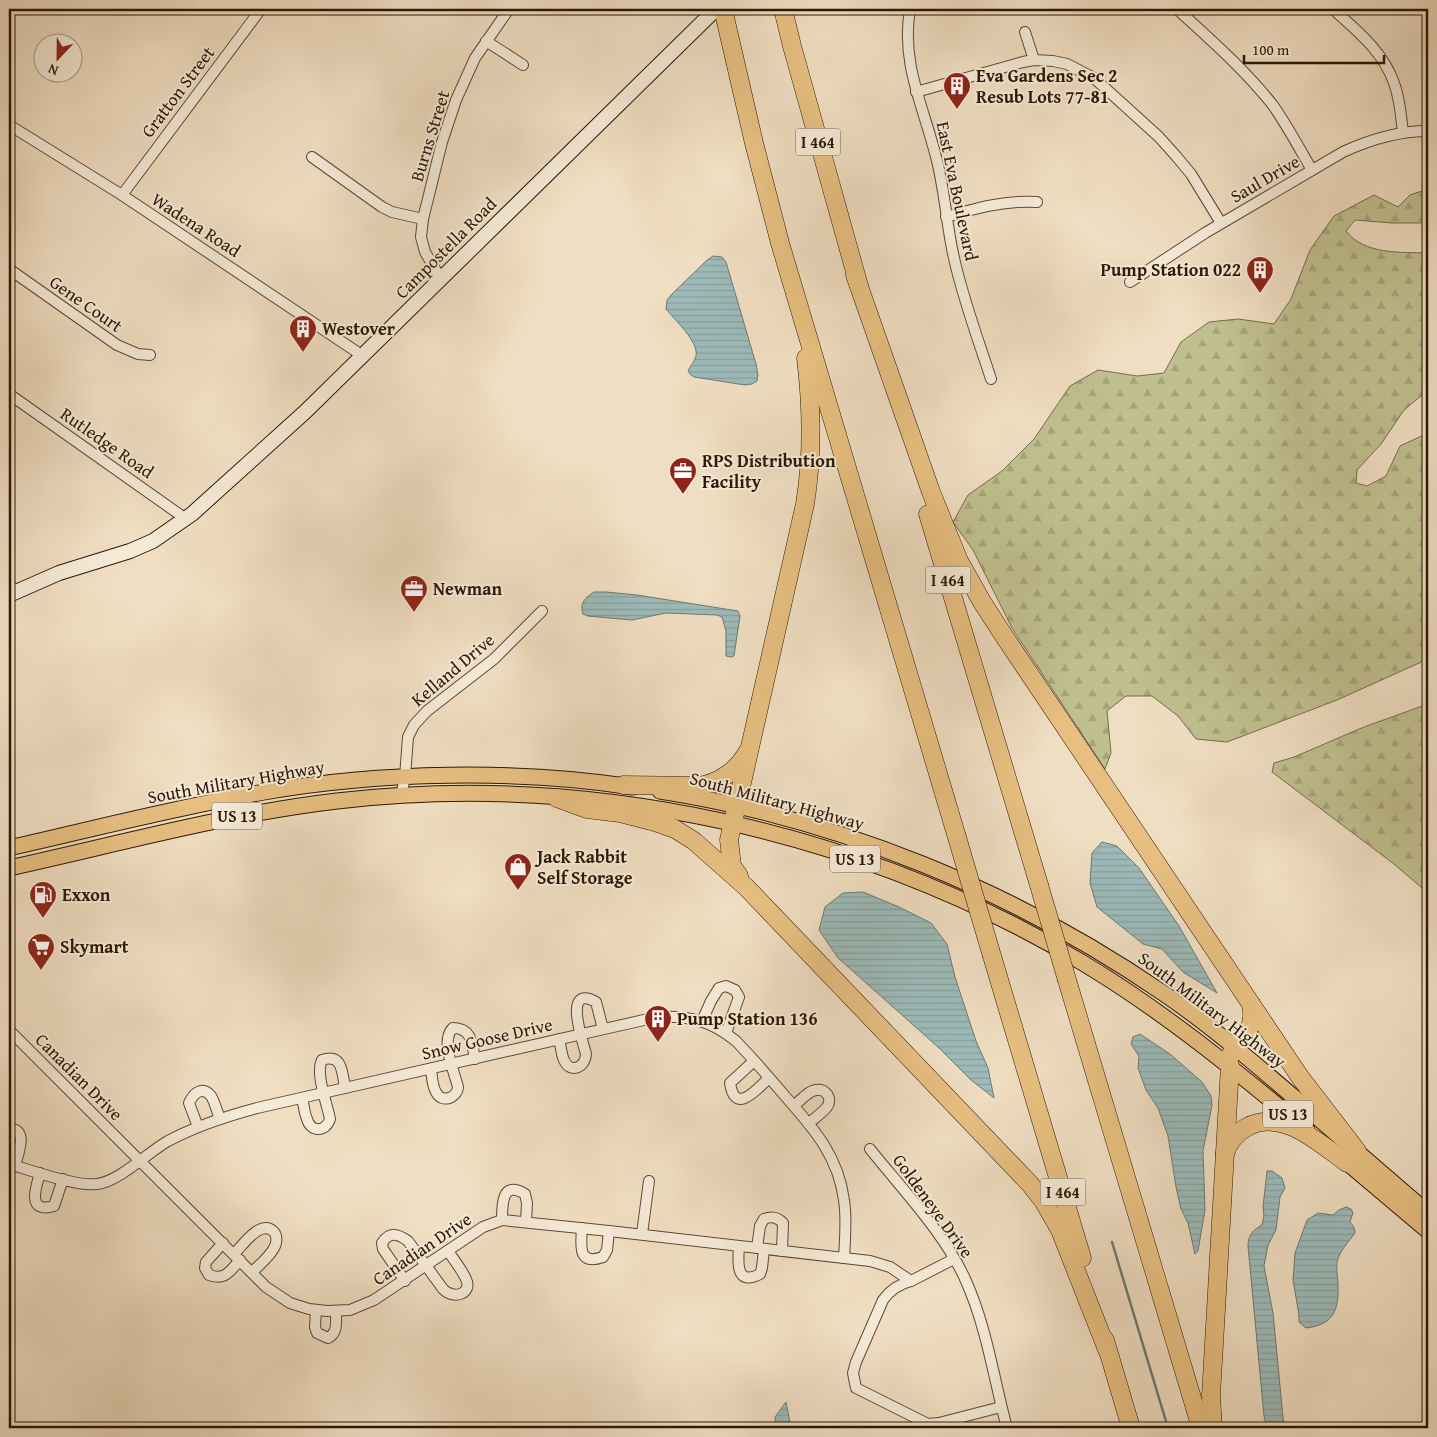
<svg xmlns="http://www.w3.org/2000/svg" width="1437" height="1437" font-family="'Gentium Book Plus',serif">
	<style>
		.forest { fill: url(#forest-firs); stroke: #766b4a }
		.water { fill: url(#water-rules); stroke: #6f7971 }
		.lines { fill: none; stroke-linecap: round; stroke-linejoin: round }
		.stream { stroke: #6f7971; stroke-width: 2.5 }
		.minor-casing { stroke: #5d4934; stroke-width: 12 }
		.secondary-casing { stroke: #2c1704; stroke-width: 16 }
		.primary-casing { stroke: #2c1704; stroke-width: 17 }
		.motorway-casing { stroke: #2c1704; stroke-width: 19 }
		.minor { stroke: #f5ead7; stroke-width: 10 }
		.secondary { stroke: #f5ead7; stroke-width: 14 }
		.primary { stroke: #e8bf81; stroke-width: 15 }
		.motorway { stroke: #e8bf81; stroke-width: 18 }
		.motorway-bridge-casing { stroke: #2c1704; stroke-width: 19; stroke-linecap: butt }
		.motorway-bridge { stroke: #e8bf81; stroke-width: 18 }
		.labels { text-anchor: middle; stroke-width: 4; stroke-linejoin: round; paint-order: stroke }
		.shield { fill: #f5ead7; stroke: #685643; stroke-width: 1 }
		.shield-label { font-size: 16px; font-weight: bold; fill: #2c1704 }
		.poi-label { font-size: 18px; font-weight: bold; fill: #2c1704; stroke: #f5ead7; text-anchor: start }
		.street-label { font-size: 18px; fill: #2c1704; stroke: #f5ead7 }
	</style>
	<defs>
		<pattern id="forest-firs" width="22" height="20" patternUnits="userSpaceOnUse" patternTransform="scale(1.25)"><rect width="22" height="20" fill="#c0bf8f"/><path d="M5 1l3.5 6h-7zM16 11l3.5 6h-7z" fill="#a5a37a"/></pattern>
		<pattern id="water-rules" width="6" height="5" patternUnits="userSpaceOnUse" patternTransform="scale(1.25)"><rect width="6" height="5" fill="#9cbbba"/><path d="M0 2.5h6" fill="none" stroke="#87a09e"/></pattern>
	</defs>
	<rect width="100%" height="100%" fill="#f0dec2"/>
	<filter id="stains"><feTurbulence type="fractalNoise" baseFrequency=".004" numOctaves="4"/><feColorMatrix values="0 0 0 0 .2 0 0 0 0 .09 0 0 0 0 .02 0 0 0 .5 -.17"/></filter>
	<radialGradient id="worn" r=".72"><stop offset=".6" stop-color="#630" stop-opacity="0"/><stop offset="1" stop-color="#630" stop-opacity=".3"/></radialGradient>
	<g class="forest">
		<path d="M1428,189v34h-36l-37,-3 -9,11c18,24 55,21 82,22v137l-24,20 -23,34 -24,26 -1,13 11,3 19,-10 14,-30 28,-13v226l-91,41 -110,42 -31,-3 -18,-23 -26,-20h-26l-19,15 4,42 -6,16 -93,-141 -39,-78 -20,-28 15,-27 34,-24 32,-32 36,-53 28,-16 39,6 27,-3 17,-31 28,-20 29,-3 36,5 17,-25 19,-49 24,-34 40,-21 24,12 12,-12z"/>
		<polygon points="1428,704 1428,893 1394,864 1272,772 1274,763 1294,757 1364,727"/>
	</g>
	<g class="water">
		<path d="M713,256l9,1 4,5 30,102 2,11 -1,6 -5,3 -7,1 -51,-8 -4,-3 -2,-3c2,-5 7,-10 8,-15 3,-14 -21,-36 -30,-47l1,-9 5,-6 35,-34z"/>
		<path d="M594,592h12l31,3 101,16 2,5 -6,40 -3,1 -5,-1v-25l-4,-14 -5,-2 -51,-2 -34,7 -44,-4 -5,-2c-4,-11 3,-17 11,-22z"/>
		<polygon points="1102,842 1117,846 1139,868 1179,926 1217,993 1183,972 1162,949 1143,944 1097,907 1090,883 1092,853"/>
		<polygon points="863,892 899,907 931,923 947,944 955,977 976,1041 988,1068 994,1098 971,1080 939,1048 838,958 819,930 825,907 843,893"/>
		<polygon points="1140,1034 1170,1054 1202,1082 1211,1096 1212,1105 1203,1151 1205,1210 1198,1251 1195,1254 1188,1223 1181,1209 1176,1187 1168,1136 1158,1108 1146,1090 1138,1068 1139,1056 1131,1044 1133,1037"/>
		<path d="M1267,1171h5l10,7 3,10 -5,9 -4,33 -8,15 -4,21 9,47 11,115h-17l-3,-12 -16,-170c0,-11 5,-16 14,-21l2,-9 -1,-9z"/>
		<path d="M1346,1207l5,2 2,4 -3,9 4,5 1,6c-7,10 -15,17 -18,29 -1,8 1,16 1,23 1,26 -5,40 -32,43l-7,-6v-7l-6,-35 2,-27 12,-33 11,-7 15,2 6,-5z"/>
		<polygon points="786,1402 791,1428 776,1428 775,1417"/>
	</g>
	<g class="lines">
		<polyline class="stream" points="1112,1242 1168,1428"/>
		<defs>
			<g id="minor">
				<path d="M910,9c-9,53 12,94 25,144 10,35 11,71 19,105 9,41 24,81 37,121"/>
				<path d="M1177,9c33,30 67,60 95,95 15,21 27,44 40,66"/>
				<path d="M1333,9c24,22 50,42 61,74 6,16 7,33 9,50"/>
				<polyline points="1025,32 1034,60"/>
				<polyline points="486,41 523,65"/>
				<polyline points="916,92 1023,62 1034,60 1053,61 1067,64 1094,78 1159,137 1176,156 1191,174 1221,223"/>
				<polyline points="9,125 122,195 363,356"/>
				<polyline points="312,157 382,207 392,212 423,219"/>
				<polyline points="122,195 261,9"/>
				<path d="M946,217c31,-9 59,-17 91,-15"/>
				<polyline points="9,269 117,345 138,354 150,355"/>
				<polyline points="441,279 425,252 421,237 423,219 442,142 456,100 475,58 509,9"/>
				<path d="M1130,282l75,-49 138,-81c28,-13 55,-21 85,-21"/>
				<polyline points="9,394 186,519"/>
				<polyline points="9,583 15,591"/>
				<polyline points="401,796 405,777 408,737 414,725 427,711 494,659 542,611"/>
				<polyline points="702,1021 711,1001 719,988 726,986 735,990 739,997 726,1033"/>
				<polyline points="9,1030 266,1287 290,1303 309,1309 327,1311 350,1310 374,1300 483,1227 502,1220 609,1231 870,1261 890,1267 911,1281 954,1259"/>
				<path d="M559,1039c2,7 2,15 5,21 6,14 21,8 22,-6 -3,-12 -24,-71 10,-52l7,27"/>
				<path d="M754,1061l-24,22c5,33 27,6 39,-5"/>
				<path d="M431,1069c1,6 1,17 5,23 6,12 21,6 22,-5 -4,-16 -18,-47 -5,-59 19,0 19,16 22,31"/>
				<path d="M302,1098c2,7 2,14 5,21 4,14 19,13 23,0 -3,-16 -15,-46 -8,-59 21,-7 20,13 23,28"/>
				<path d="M794,1106c6,-5 14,-15 22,-16 10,-2 17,9 11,17 -5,6 -12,11 -18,16"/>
				<path d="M198,1127l-9,-24c4,-9 13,-18 22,-7 4,6 6,16 9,23"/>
				<path d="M9,1129c20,-1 9,25 6,37"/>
				<path d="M870,1149c32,40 76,86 96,132 21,47 28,99 41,147"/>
				<path d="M9,1164c21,6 68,23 88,20 23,-3 50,-31 71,-43 28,-15 59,-25 89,-33l400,-91c32,-2 54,4 79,24 17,18 33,36 49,55 28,32 53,59 59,104 3,19 1,38 0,58"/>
				<path d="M40,1173c-4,14 -14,41 14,33l9,-27"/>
				<path d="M502,1220c0,-16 0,-40 23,-26l2,9 -1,18"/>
				<path d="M582,1228c-1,17 -5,38 21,29l4,-7 2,-19"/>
				<polyline points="642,1234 649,1181"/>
				<path d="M223,1243l-17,19 -1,6 4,7c16,6 21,-4 31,-15"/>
				<path d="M739,1246c-1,15 -4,41 21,28l2,-6 2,-19"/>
				<path d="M757,1248l3,-22 4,-7c8,-3 13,-2 19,4l-1,28"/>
				<path d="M234,1254c8,-8 27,-36 40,-22 3,3 3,10 1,14 -4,10 -16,19 -23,26"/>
				<path d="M405,1281l-22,-32 -1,-6c8,-12 16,-9 26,-2l35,48c10,11 30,5 23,-10 -4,-9 -12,-19 -18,-28"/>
				<path d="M911,1281c-12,3 -21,9 -28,19l-27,62 -3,11 3,15 72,36 11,-1 62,-16"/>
				<path d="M316,1310l-1,17 2,6 11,5c10,-5 8,-16 8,-27"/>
			</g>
			<polyline id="secondary" points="9,595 59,573 130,551 153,541 192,514 305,412 716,9"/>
			<g id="primary">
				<path d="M660,791c179,28 354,100 503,202 47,32 90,69 133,106 44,38 88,76 132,114"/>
				<path d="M9,848c84,-19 169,-41 255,-56 115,-20 253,-23 369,-5"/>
				<path d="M9,868c109,-24 217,-54 328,-67 256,-30 525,30 746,162 80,48 152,107 224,167"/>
				<polyline points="1338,1155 1428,1231"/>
			</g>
			<g id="motorway">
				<polyline points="723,9 754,143 780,243 956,834"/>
				<polyline points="783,9 792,46 859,286"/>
				<polyline points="855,275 931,492 959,561 982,602 1004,636 1300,1077 1357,1151"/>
				<polyline points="928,514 1039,885"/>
				<path d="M623,785l75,1c20,-2 40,-16 50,-35"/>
				<polyline points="557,798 587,809 620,813 655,822 675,829 694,841 746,887 1030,1184 1044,1202 1060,1230 1108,1352"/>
				<path d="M739,876l-7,-10 -3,-26 76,-336c8,-49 7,-96 1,-146"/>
				<polyline points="992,956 1082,1258"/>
				<polyline points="1067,980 1201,1428"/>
				<path d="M1225,1153c4,-11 11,-20 22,-26 36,-19 72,16 100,36"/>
				<polyline points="1105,1340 1131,1428"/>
				<path d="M1213,1428l-2,-32 19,-330 -2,-6c10,-23 29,-26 23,-56"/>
			</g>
		</defs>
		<use href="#minor" class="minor-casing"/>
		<use href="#secondary" class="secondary-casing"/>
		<use href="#primary" class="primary-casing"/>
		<use href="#motorway" class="motorway-casing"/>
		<use href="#minor" class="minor"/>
		<use href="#secondary" class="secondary"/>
		<use href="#primary" class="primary"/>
		<use href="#motorway" class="motorway"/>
		<defs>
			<g id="motorway-bridge">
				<polyline points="956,834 992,956"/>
				<polyline points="1039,885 1067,980"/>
			</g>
		</defs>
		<use href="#motorway-bridge" class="motorway-bridge-casing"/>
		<use href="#motorway-bridge" class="motorway-bridge"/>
	</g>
	<defs>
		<symbol id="building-pin" viewBox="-11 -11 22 30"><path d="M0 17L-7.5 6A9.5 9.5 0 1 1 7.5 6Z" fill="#8f2418" stroke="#f5ead7"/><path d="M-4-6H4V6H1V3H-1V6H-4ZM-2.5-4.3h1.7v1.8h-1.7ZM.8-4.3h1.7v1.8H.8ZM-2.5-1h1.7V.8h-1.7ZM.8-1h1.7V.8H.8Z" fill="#fff"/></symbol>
		<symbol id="office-pin" viewBox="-11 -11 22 30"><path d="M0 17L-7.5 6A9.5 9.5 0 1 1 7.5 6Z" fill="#8f2418" stroke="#f5ead7"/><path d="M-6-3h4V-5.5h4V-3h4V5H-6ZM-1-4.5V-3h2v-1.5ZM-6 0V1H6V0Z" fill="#fff"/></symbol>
		<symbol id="shop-pin" viewBox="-11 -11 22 30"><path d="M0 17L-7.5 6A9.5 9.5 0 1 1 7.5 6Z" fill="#8f2418" stroke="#f5ead7"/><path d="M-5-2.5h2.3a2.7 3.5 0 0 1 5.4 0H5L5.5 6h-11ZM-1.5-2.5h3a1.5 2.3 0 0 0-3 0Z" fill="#fff"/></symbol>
		<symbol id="fuel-pin" viewBox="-11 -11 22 30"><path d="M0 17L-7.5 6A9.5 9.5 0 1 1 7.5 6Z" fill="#8f2418" stroke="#f5ead7"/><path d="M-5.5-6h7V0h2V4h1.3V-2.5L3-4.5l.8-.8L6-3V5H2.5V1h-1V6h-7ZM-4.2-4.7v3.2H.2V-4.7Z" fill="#fff"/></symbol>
		<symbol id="supermarket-pin" viewBox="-11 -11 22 30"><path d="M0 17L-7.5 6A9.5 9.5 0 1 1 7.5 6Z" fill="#8f2418" stroke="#f5ead7"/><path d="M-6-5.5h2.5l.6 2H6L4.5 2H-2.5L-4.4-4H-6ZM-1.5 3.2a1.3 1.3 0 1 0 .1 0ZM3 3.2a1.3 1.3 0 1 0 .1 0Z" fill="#fff"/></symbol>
	</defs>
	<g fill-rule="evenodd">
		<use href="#building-pin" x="941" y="70" width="32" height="43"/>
		<use href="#building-pin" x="1244" y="254" width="32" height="43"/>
		<use href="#building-pin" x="287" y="313" width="32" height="43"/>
		<use href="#office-pin" x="667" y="455" width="32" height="43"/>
		<use href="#office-pin" x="398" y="573" width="32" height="43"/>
		<use href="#shop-pin" x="502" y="851" width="32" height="43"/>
		<use href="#fuel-pin" x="27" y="879" width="32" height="43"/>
		<use href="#supermarket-pin" x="25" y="931" width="32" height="43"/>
		<use href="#building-pin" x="642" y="1003" width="32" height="43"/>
	</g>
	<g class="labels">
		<g class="shield">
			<rect x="795.5" y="128.5" width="45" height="27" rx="4"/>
			<rect x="925.5" y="566.5" width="45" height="27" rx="4"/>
			<rect x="212" y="802.5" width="50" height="27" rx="4"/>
			<rect x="830" y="845.5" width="50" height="27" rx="4"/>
			<rect x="1263" y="1100.5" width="50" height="27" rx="4"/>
			<rect x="1040.5" y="1178.5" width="45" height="27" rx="4"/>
		</g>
		<g class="shield-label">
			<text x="818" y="148">I 464</text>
			<text x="948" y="586">I 464</text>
			<text x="237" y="822">US 13</text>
			<text x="855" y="865">US 13</text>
			<text x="1288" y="1120">US 13</text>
			<text x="1063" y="1198">I 464</text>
		</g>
		<g class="poi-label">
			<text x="976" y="82">Eva Gardens Sec 2<tspan x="976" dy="21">Resub Lots 77-81</tspan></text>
			<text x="1241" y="276" text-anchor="end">Pump Station 022</text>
			<text x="322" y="335">Westover</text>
			<text x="702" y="467">RPS Distribution<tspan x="702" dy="21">Facility</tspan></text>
			<text x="433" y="595">Newman</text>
			<text x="537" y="863">Jack Rabbit<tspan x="537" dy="21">Self Storage</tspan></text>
			<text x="62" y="901">Exxon</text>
			<text x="60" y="953">Skymart</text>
			<text x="677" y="1025">Pump Station 136</text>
		</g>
		<g class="street-label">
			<text transform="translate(178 92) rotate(-53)" y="6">Gratton Street</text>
			<text transform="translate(430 136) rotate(-73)" y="6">Burns Street</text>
			<text transform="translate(1265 179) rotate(-30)" y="6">Saul Drive</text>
			<text transform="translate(957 191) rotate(78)" y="6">East Eva Boulevard</text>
			<text transform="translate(196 225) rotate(33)" y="6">Wadena Road</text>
			<text transform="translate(446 248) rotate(-45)" y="6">Campostella Road</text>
			<text transform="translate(86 304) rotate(35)" y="6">Gene Court</text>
			<text transform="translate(107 443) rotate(35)" y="6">Rutledge Road</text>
			<text transform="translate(453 670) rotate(-40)" y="6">Kelland Drive</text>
			<text transform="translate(236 782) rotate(-10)" y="6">South Military Highway</text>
			<text transform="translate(777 801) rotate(15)" y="6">South Military Highway</text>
			<text transform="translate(1212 1010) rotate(37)" y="6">South Military Highway</text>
			<text transform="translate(487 1039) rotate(-13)" y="6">Snow Goose Drive</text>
			<text transform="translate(79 1077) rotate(45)" y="6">Canadian Drive</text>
			<text transform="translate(933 1206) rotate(54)" y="6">Goldeneye Drive</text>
			<text transform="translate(422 1249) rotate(-34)" y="6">Canadian Drive</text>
		</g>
	</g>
	<rect width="1437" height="1437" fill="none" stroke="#f0dec2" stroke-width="30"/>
	<rect x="10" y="10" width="1417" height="1417" fill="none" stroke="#2c1704" stroke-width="2.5"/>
	<rect x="15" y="15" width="1407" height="1407" fill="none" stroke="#2c1704"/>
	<g transform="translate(58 58) rotate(202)"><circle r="24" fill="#f5ead7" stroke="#a59683"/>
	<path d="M0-4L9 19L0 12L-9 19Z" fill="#8f2418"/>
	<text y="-8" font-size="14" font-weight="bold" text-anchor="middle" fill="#2c1704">N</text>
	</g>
	<path d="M1244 55v8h140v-8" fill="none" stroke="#2c1704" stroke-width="2.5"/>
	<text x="1252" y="55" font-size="15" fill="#2c1704" stroke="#f5ead7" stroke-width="4" paint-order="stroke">100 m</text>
	<rect width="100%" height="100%" filter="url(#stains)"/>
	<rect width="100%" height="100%" fill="url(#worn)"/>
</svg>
